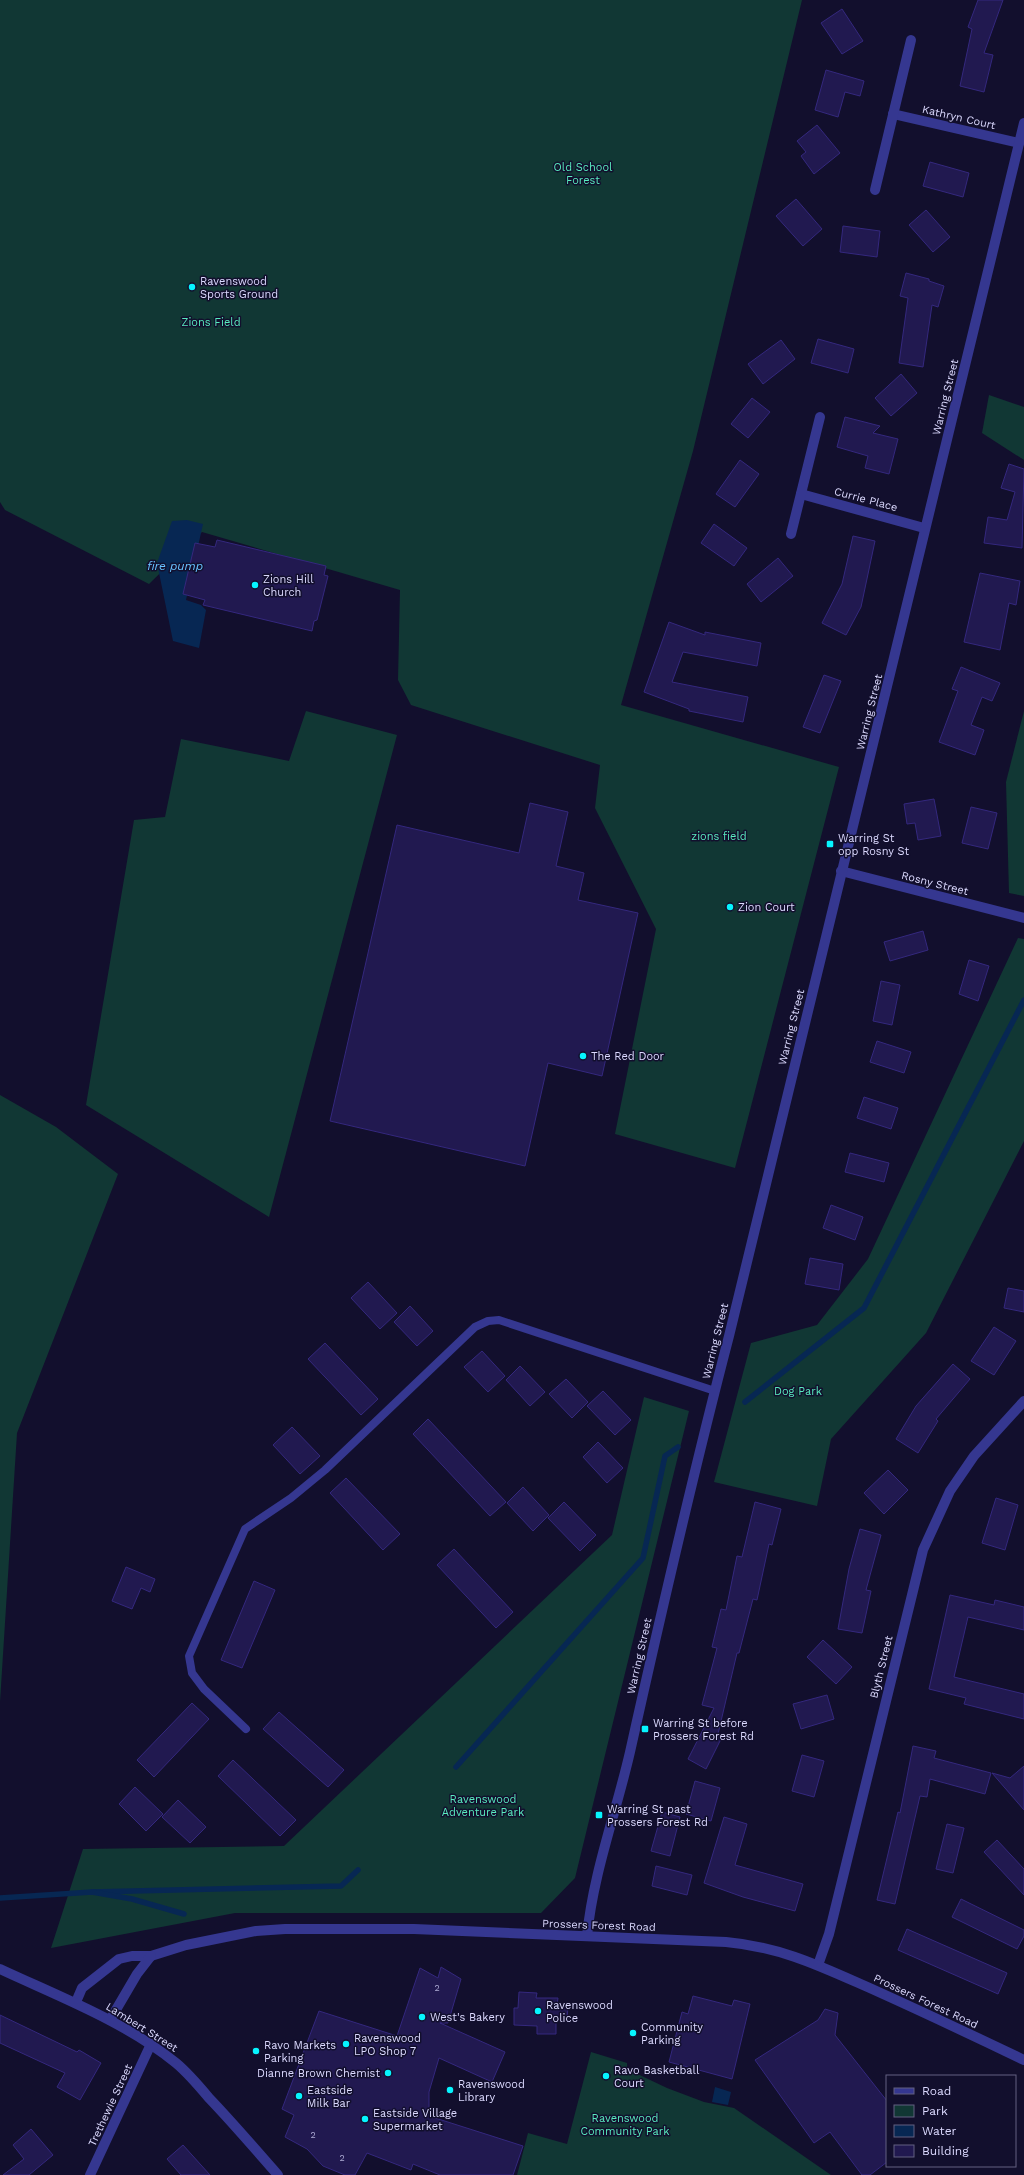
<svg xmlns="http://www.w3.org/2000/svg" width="1024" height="2175" font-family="'Work Sans',sans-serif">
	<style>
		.green { fill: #113734 }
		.water { fill: #072753 }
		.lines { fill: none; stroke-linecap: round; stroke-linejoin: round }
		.stream { stroke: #072753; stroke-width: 5.5 }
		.building { fill: #211950; stroke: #34287e }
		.service { stroke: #353790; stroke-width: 8 }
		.minor { stroke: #353790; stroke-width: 10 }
		.tertiary { stroke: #353790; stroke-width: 10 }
		.poi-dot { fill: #06f5ff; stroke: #120f2d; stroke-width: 1.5 }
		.labels { text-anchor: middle; stroke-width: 3; stroke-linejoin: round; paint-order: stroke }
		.number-label { font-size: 9px; fill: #adaad3 }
		.street-label { font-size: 11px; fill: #dcdaff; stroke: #120f2d }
		.park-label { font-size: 11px; fill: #59ecbf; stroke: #120f2d }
		.poi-label { font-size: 11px; fill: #dcdaff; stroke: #120f2d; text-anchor: start }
		.water-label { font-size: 12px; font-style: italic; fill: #68c2ff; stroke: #120f2d }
	</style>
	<rect width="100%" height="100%" fill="#120f2d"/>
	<g class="green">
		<polygon points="0,0 802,0 693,451 621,705 839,767 735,1168 615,1134 656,929 595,808 600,765 411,705 398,680 400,590 202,532 149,584 5,510 0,502"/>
		<polygon points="989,395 1024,407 1024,460 982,433"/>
		<polygon points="306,711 397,735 269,1217 86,1105 134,820 165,817 181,739 289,761"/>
		<polygon points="1024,711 1024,896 1009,893 1006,782"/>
		<polygon points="1018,938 1024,939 1024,1141 926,1333 831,1439 817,1506 714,1482 751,1343 817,1325 868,1259"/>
		<polygon points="0,1095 56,1127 118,1174 17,1433 0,1702"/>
		<polygon points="644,1397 689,1411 575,1878 541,1913 235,1913 51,1948 83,1849 284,1846 612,1535"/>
		<polygon points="591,2052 627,2063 627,2069 667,2088 704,2102 734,2108 831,2175 517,2175 528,2133 567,2144"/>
	</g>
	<g class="water">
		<polygon points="187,520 203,524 186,600 201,605 206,610 199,648 173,641 157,563 172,521"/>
		<polygon points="715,2087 731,2092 728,2105 712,2102"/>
	</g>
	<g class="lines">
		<g class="stream">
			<polyline points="745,1402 864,1308 1024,1000"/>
			<polyline points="456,1767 643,1558 665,1456 678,1447"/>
			<polyline points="92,1892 341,1886 358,1870"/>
			<polyline points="0,1898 92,1892 132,1899 184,1914"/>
		</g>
	</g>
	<g class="building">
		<polygon points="978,0 1003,0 984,53 993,55 984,92 960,86 972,29 968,27"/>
		<polygon points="842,9 863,41 842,54 821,23"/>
		<polygon points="826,70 864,81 860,96 845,92 838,117 815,110"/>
		<polygon points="817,125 840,153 814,174 801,156 806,152 797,141"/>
		<polygon points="930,162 969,173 963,197 923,186"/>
		<polygon points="796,199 822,229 803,246 776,216"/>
		<polygon points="926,210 950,237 933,252 909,225"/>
		<polygon points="843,226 880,231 877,257 840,252"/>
		<polygon points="906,273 929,279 929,281 944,286 938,307 932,305 923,367 899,363 908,298 900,296"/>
		<polygon points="818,339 854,349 848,373 811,363"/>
		<polygon points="781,340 795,359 763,384 748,364"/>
		<polygon points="901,374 917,393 891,416 875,398"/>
		<polygon points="752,398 770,412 748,438 731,424"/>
		<polygon points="845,417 880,426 873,433 898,439 889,474 865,468 868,456 837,447"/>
		<polygon points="740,460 759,474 735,507 716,494"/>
		<polygon points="1009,464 1024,469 1022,548 984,543 988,517 1007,520 1015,492 1001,488"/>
		<polygon points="714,524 747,548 734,566 701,543"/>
		<polygon points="853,536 875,541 861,607 846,635 822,623 842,584"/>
		<polygon points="217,540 326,566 324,575 328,576 317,620 314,621 312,631 203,605 205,600 183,594 195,543 215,547"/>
		<polygon points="778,558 793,576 761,602 747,584"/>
		<polygon points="980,573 1020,581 1016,605 1009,603 1000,650 964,642"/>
		<polygon points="669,622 705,635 705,632 761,643 757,666 683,652 672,682 748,697 743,722 689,711 689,709 644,692"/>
		<polygon points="961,667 1000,683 992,701 982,697 971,725 984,730 975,755 939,742 958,691 952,689"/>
		<polygon points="824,675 841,681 820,733 803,727"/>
		<polygon points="934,799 941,836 918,840 915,823 907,824 904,804"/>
		<polygon points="530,803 568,812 556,866 584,873 578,900 638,913 602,1076 548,1063 525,1166 330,1121 397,825 519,853"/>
		<polygon points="971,807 997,813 988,849 962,843"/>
		<polygon points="923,931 928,950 890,961 884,942"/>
		<polygon points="969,960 989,966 978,1001 959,994"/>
		<polygon points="881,981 900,985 892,1025 873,1021"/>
		<polygon points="877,1041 911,1052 904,1073 870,1062"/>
		<polygon points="864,1097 898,1108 891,1129 857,1118"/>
		<polygon points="850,1153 889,1163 884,1182 845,1172"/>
		<polygon points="831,1205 863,1217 855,1240 823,1228"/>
		<polygon points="810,1258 843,1264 839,1290 805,1284"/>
		<polygon points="368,1282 397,1313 380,1329 351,1298"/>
		<polygon points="1008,1288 1024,1291 1024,1312 1004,1308"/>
		<polygon points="410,1306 433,1331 417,1346 394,1322"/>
		<polygon points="994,1327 1016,1341 994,1375 971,1361"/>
		<polygon points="325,1343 378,1399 361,1415 308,1359"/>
		<polygon points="482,1351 505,1376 488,1392 464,1367"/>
		<polygon points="953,1364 970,1379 936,1419 938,1421 918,1453 896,1439 916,1406"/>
		<polygon points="520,1366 545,1392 530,1406 506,1380"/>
		<polygon points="566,1379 588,1402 572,1418 549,1394"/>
		<polygon points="603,1391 631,1420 615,1435 587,1406"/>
		<polygon points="428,1419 506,1502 490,1516 413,1434"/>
		<polygon points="292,1427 320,1456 300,1474 273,1445"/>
		<polygon points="598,1442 623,1468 607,1483 583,1457"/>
		<polygon points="888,1470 908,1490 884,1514 864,1493"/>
		<polygon points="346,1478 400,1534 383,1550 330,1493"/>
		<polygon points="523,1487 549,1515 533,1531 507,1503"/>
		<polygon points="996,1498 1018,1505 1005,1550 982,1543"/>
		<polygon points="564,1502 596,1535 580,1551 548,1518"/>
		<polygon points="755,1502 781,1509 772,1545 769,1544 757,1600 753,1599 739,1653 737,1653 718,1734 722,1737 706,1769 688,1759 714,1708 702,1705 717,1648 712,1647 721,1609 726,1610 737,1556 742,1557"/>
		<polygon points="860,1529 881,1535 866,1590 871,1591 862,1633 838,1629 849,1569"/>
		<polygon points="454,1549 513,1612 496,1628 437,1565"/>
		<polygon points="126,1567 155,1579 150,1592 141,1588 132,1609 112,1601"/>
		<polygon points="254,1581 275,1590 242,1668 221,1660"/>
		<polygon points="950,1595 994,1605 995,1600 1024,1607 1024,1630 968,1617 954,1677 1024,1694 1024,1719 964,1704 966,1698 929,1689"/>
		<polygon points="823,1640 852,1667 836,1684 807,1657"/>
		<polygon points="827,1695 834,1719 801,1729 793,1704"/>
		<polygon points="192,1703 209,1719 154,1777 137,1760"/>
		<polygon points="279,1712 344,1770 328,1787 263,1729"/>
		<polygon points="913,1746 936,1751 934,1758 991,1773 985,1794 930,1779 927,1797 920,1796 895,1904 877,1900 898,1812 900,1813"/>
		<polygon points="802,1755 824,1761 814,1797 792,1791"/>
		<polygon points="233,1760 296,1820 280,1836 218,1776"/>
		<polygon points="1024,1766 1024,1810 992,1773 1010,1778"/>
		<polygon points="695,1781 720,1788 711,1821 686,1814"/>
		<polygon points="135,1787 163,1814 146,1831 119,1804"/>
		<polygon points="178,1800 206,1827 190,1843 162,1817"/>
		<polygon points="662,1812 680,1817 670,1856 651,1851"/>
		<polygon points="724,1817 747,1824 735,1865 803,1884 795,1911 743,1897 704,1883"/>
		<polygon points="947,1824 964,1828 953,1873 936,1869"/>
		<polygon points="997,1840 1024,1869 1024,1895 984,1852"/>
		<polygon points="656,1866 692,1875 687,1895 652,1886"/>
		<polygon points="961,1899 1024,1930 1024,1936 1017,1949 952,1917"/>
		<polygon points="907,1929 1007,1973 998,1994 898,1950"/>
		<polygon points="441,1967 461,1979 448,2023 440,2023 505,2052 492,2082 439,2058 429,2092 429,2116 523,2146 513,2175 440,2175 413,2164 411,2170 367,2153 355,2175 345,2175 323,2166 307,2149 285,2137 294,2115 282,2109 319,2011 397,2036 420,1968 438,1978"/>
		<polygon points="519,1992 537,1993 536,1998 558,1998 557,2005 568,2005 567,2021 556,2021 556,2034 537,2034 537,2026 514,2025 514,2008 518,2008"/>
		<polygon points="693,1996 732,2006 734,2000 750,2004 732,2079 669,2062 682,2012 688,2014"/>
		<polygon points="825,2009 838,2013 835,2035 887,2101 887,2162 870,2175 862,2175 830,2132 814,2143 755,2060 818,2020"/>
		<polygon points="0,2015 77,2052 79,2050 101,2063 80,2100 57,2087 65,2073 0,2043"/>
		<polygon points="31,2129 53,2155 29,2175 3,2175 24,2159 13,2145"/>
		<polygon points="183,2145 210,2175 181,2175 167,2159"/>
	</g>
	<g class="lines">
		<polyline class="service" points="246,1729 204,1689 192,1673 189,1656 245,1529 291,1498 325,1470 475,1327 488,1321 499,1320 715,1391"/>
		<g class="minor">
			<polyline points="893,114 1019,143"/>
			<polyline points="875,190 911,40"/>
			<polyline points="801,494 924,528"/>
			<polyline points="791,534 820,417"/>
			<polyline points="841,871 1024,918"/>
			<path d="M587,1936c6,-62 29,-123 43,-184 31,-139 63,-278 99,-416l295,-1213"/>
			<polyline points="818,1965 829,1934 923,1550 950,1491 974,1456 1024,1401"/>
			<path d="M76,2002l6,-14 37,-29 13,-3h19l35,-11 70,-14 29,-2h129l312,13c56,5 96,25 146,47 51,23 102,47 152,71"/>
			<polyline points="110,2020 137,1974 151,1956"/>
			<polyline points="90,2175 151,2044"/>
		</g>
		<path class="tertiary" d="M0,1969c60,28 124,52 176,94 12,10 23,23 33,35 24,25 46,51 69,77"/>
	</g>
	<g class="poi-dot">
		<circle cx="192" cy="287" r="4"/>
		<circle cx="255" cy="585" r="4"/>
		<rect x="826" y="840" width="8" height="8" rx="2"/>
		<circle cx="730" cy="907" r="4"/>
		<circle cx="583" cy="1056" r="4"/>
		<rect x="641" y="1725" width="8" height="8" rx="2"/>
		<rect x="595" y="1811" width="8" height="8" rx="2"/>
		<circle cx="538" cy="2011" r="4"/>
		<circle cx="422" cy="2017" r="4"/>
		<circle cx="633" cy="2033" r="4"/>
		<circle cx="346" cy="2044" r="4"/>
		<circle cx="256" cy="2051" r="4"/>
		<circle cx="388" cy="2073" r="4"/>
		<circle cx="606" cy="2076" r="4"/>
		<circle cx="450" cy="2090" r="4"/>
		<circle cx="299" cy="2096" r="4"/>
		<circle cx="365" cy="2119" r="4"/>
	</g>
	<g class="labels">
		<g class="number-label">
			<text x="437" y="1991">2</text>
			<text x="313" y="2138">2</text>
			<text x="342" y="2161">2</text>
		</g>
		<g class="street-label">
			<text transform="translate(959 117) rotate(13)" y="4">Kathryn Court</text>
			<text transform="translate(945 397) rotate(-76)" y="4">Warring Street</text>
			<text transform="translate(866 499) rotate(15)" y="4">Currie Place</text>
			<text transform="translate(869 712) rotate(-76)" y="4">Warring Street</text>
			<text transform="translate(935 883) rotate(14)" y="4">Rosny Street</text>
			<text transform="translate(791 1027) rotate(-76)" y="4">Warring Street</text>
			<text transform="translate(715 1341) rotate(-76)" y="4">Warring Street</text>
			<text transform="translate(639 1656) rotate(-77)" y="4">Warring Street</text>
			<text transform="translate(881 1667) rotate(-76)" y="4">Blyth Street</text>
			<text transform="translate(599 1925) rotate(2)" y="4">Prossers Forest Road</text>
			<text transform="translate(926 2001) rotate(25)" y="4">Prossers Forest Road</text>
			<text transform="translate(142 2027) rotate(32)" y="4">Lambert Street</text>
			<text transform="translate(110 2105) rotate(-65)" y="4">Trethewie Street</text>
		</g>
		<g class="park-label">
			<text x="583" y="171">Old School<tspan x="583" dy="13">Forest</tspan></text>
			<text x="211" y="326">Zions Field</text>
			<text x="719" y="840">zions field</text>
			<text x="798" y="1395">Dog Park</text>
			<text x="483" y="1803">Ravenswood<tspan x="483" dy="13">Adventure Park</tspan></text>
			<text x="625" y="2122">Ravenswood<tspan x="625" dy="13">Community Park</tspan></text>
		</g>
		<g class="poi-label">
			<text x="200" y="285">Ravenswood<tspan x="200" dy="13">Sports Ground</tspan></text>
			<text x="263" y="583">Zions Hill<tspan x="263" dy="13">Church</tspan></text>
			<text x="838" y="842">Warring St<tspan x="838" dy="13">opp Rosny St</tspan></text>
			<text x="738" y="911">Zion Court</text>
			<text x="591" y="1060">The Red Door</text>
			<text x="653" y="1727">Warring St before<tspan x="653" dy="13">Prossers Forest Rd</tspan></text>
			<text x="607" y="1813">Warring St past<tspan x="607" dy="13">Prossers Forest Rd</tspan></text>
			<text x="546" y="2009">Ravenswood<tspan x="546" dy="13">Police</tspan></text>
			<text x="430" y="2021">West's Bakery</text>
			<text x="641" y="2031">Community<tspan x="641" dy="13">Parking</tspan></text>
			<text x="354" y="2042">Ravenswood<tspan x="354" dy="13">LPO Shop 7</tspan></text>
			<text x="264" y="2049">Ravo Markets<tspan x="264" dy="13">Parking</tspan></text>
			<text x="614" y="2074">Ravo Basketball<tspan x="614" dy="13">Court</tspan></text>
			<text x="380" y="2077" text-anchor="end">Dianne Brown Chemist</text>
			<text x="458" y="2088">Ravenswood<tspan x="458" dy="13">Library</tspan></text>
			<text x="307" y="2094">Eastside<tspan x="307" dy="13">Milk Bar</tspan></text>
			<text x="373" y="2117">Eastside Village<tspan x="373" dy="13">Supermarket</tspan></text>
		</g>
		<g class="water-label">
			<text x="175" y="570">fire pump</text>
		</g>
	</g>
	<rect x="886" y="2075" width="130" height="92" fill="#120f2d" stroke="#636081"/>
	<rect x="894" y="2088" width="20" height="6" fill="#353790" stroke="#636081"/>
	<text x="922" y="2095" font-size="12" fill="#dcdaff">Road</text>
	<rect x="894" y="2105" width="20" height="12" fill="#113734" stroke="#636081"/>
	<text x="922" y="2115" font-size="12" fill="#dcdaff">Park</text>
	<rect x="894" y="2125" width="20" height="12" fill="#072753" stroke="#636081"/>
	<text x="922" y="2135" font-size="12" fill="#dcdaff">Water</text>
	<rect x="894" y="2145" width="20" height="12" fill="#211950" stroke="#636081"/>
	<text x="922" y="2155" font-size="12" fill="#dcdaff">Building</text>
</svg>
